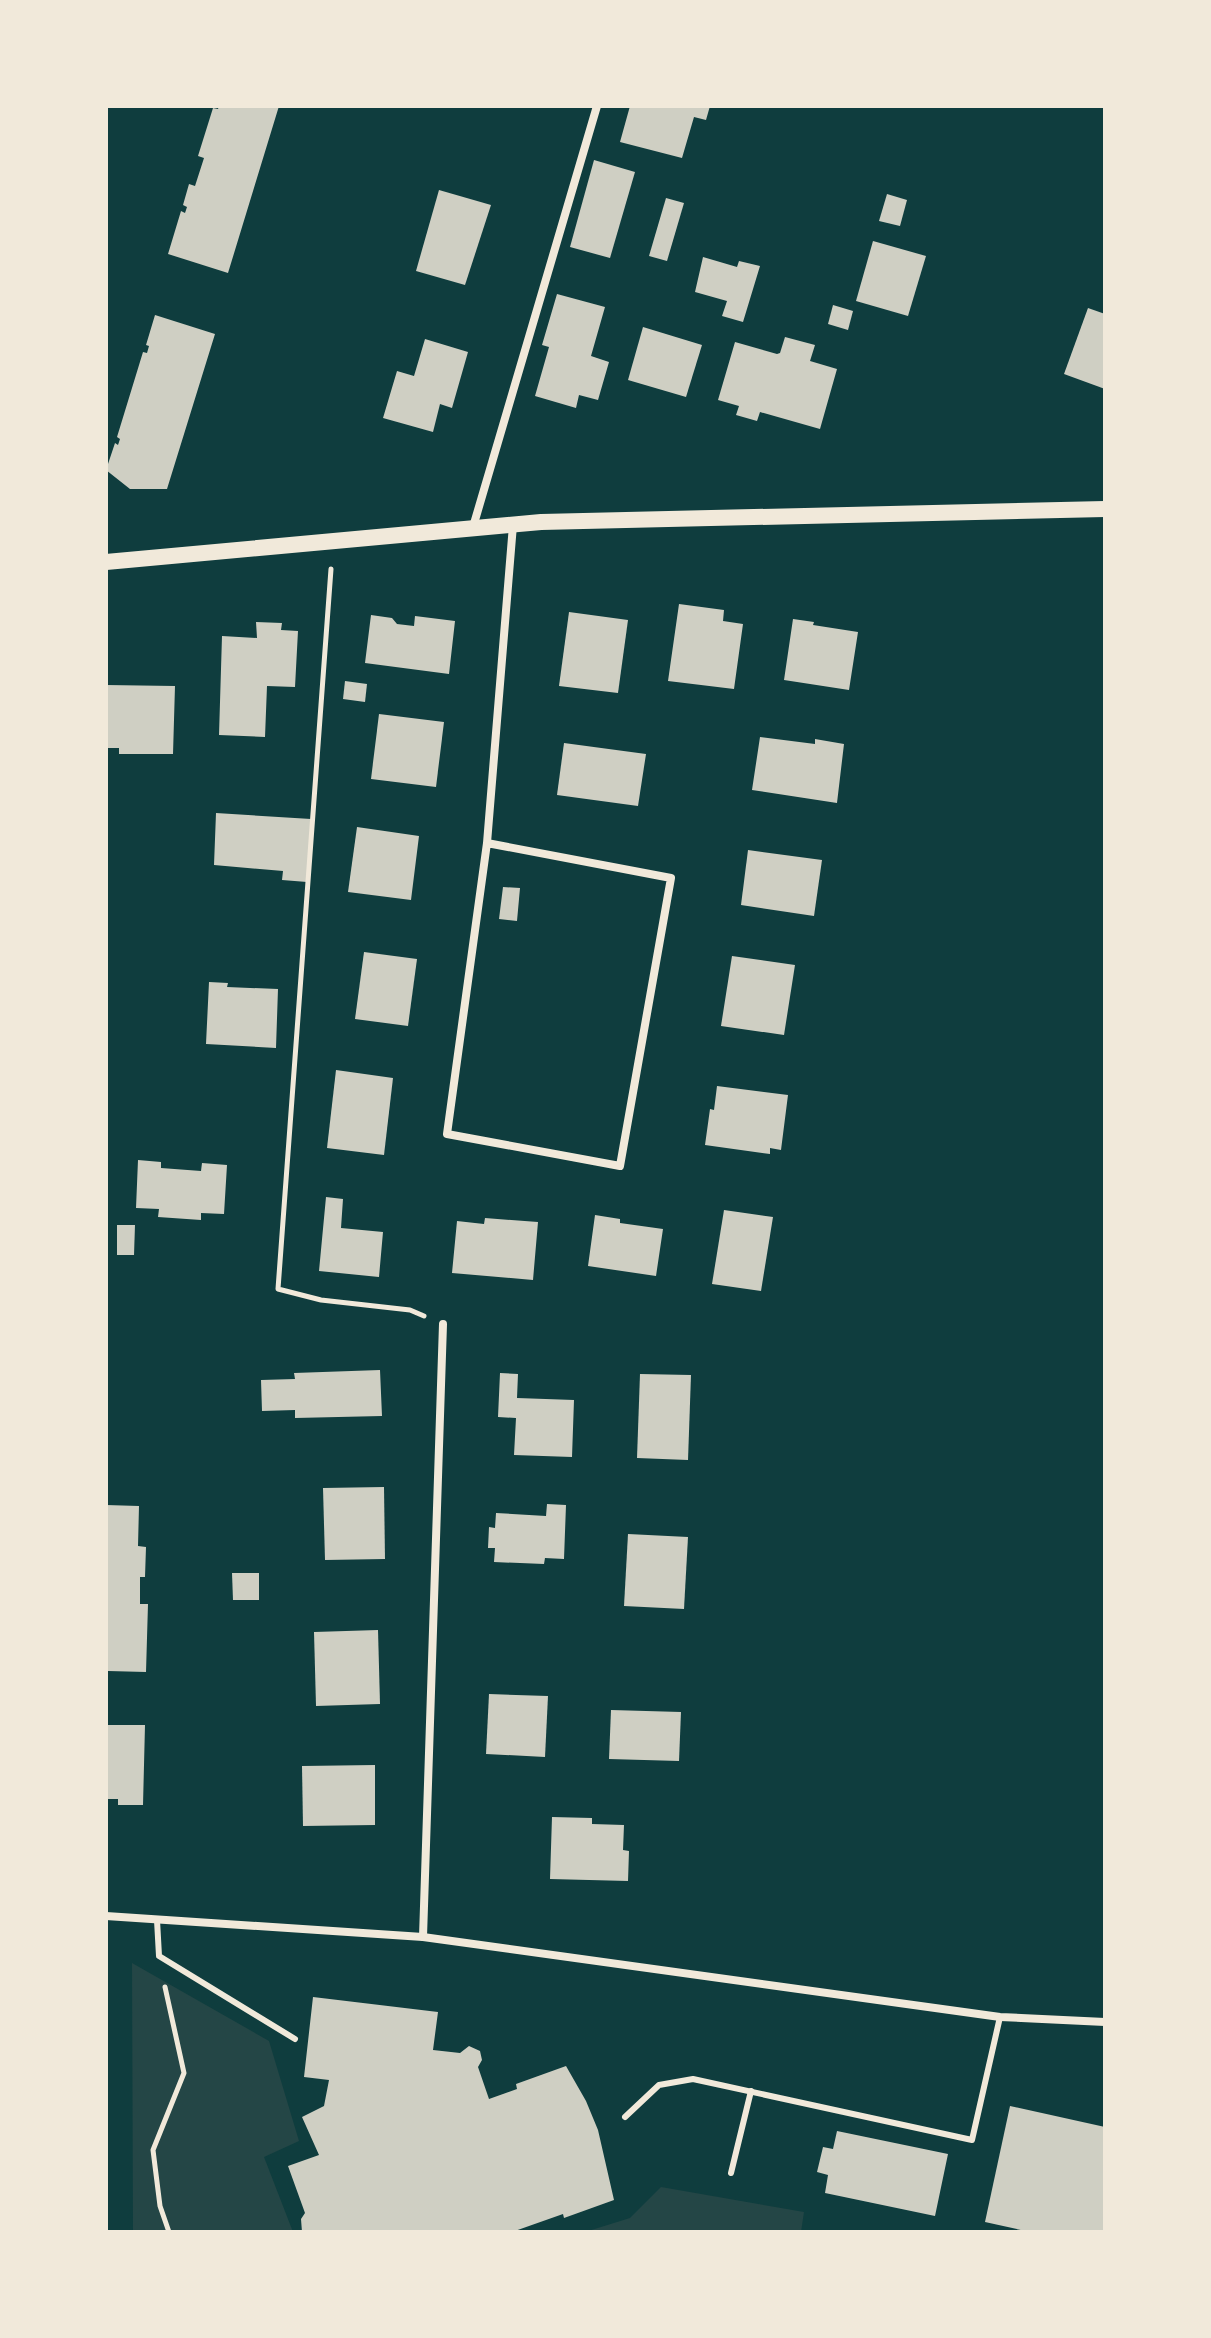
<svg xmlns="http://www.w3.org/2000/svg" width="1211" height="2338" font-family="Mulish,sans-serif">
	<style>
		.green { fill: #244646 }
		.building { fill: #cfcfc3 }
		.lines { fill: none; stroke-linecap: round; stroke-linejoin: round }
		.path { stroke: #f1e9da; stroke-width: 5 }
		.service { stroke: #f1e9da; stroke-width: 6 }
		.minor { stroke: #f1e9da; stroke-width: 8 }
		.secondary { stroke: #f1e9da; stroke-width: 16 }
	</style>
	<rect width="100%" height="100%" fill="#0f3d3e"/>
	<g class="green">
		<polygon points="132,1963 269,2041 299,2141 264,2157 293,2232 133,2232"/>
		<polygon points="661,2187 804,2212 801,2232 585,2232 630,2218"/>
	</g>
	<g class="building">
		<polygon points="219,106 279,106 228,273 168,254 181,211 185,213 187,207 183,205 189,184 195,186 204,158 198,156 213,108 218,109"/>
		<polygon points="630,106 710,106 706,120 694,117 682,158 620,142"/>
		<polygon points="594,160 635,172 610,258 570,247"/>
		<polygon points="439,190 491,205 465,285 416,271"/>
		<polygon points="887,194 907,200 900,226 879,221"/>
		<polygon points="666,198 684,203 667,261 649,256"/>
		<polygon points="873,241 926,256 908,316 856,301"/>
		<polygon points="703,257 737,267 739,261 760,266 743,322 722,316 727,301 695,292"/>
		<polygon points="557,294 605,307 591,356 609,362 598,400 579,395 576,408 535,396 549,347 542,345"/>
		<polygon points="833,305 853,311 848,330 828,324"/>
		<polygon points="1088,308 1105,314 1105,389 1064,374"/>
		<polygon points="155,315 215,334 167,489 130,489 106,470 115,443 118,445 120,439 117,437 143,352 147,353 149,346 146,345"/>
		<polygon points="643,327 702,345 686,397 628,380"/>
		<polygon points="785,337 815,345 810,361 837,369 820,429 760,412 757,421 736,415 739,406 718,400 735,342 777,354 780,353"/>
		<polygon points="425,339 468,352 452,408 440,404 433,432 383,418 397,371 414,376"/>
		<polygon points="679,604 724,610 723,621 743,624 734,689 668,681"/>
		<polygon points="569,612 628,620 618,693 559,686"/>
		<polygon points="371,615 392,618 397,624 414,626 415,616 455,621 449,674 365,663"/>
		<polygon points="793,619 814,622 813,625 858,632 849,690 784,680"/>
		<polygon points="256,622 282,623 281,630 298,631 295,687 267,686 265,737 219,735 222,636 257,638"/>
		<polygon points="345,681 367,684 365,702 343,699"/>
		<polygon points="106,685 175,686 173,754 119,754 119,748 106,748"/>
		<polygon points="379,714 444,722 436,787 371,779"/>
		<polygon points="760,737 815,744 815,739 844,744 837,803 752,790"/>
		<polygon points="564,743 646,754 638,806 557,795"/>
		<polygon points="216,813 311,819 307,882 282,880 283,871 214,865"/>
		<polygon points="357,827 419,836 411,900 348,892"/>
		<polygon points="748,850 822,860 814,916 741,905"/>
		<polygon points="503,887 520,888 517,921 499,919"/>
		<polygon points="364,952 417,959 408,1026 355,1019"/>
		<polygon points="732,956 795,965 784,1035 721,1026"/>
		<polygon points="209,982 228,983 227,987 278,989 276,1048 206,1044"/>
		<polygon points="336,1070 393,1078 384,1155 327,1148"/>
		<polygon points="717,1086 788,1095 781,1150 770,1148 770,1154 705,1145 710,1109 714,1110"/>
		<polygon points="138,1160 161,1162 161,1168 201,1171 202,1163 227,1165 224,1214 201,1213 201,1220 158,1217 159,1209 136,1208"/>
		<polygon points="326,1197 343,1199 341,1228 383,1232 379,1277 319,1271"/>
		<polygon points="724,1210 773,1217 761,1291 712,1284"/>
		<polygon points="595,1215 620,1219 620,1223 663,1229 656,1276 588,1266"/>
		<polygon points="485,1218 538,1222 533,1280 452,1273 457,1221 484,1224"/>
		<polygon points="117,1225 135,1225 134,1255 117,1255"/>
		<polygon points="380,1370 382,1416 295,1418 295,1410 262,1411 261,1380 295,1379 294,1373"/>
		<polygon points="500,1373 518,1374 517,1398 574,1400 572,1457 514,1455 516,1418 498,1417"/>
		<polygon points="640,1374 691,1375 688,1460 637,1458"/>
		<polygon points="384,1487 385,1559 325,1560 323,1488"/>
		<polygon points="547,1504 566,1505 564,1559 545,1558 544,1564 494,1562 495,1548 488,1548 489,1527 495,1528 496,1513 546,1516"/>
		<polygon points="106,1505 139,1506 138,1546 146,1547 145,1577 140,1577 140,1604 148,1604 146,1672 108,1671"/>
		<polygon points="628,1534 688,1537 684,1609 624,1606"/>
		<polygon points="232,1573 259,1573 259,1600 233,1600"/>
		<polygon points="378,1630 380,1704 316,1706 314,1632"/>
		<polygon points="489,1694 548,1696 545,1757 486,1754"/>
		<polygon points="611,1710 681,1712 679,1761 609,1759"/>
		<polygon points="108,1725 145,1725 143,1805 118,1805 118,1799 106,1799"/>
		<polygon points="375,1765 375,1825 303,1826 302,1766"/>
		<polygon points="552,1817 592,1818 592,1824 624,1825 623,1850 629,1851 628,1881 550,1879"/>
		<polygon points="313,1997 438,2012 433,2050 460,2053 469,2046 480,2051 482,2060 478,2067 489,2099 517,2089 516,2084 566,2066 586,2101 598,2130 614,2200 564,2218 563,2214 512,2232 302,2232 301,2219 305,2213 288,2166 319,2155 302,2117 324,2106 329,2080 304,2077"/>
		<polygon points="1010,2106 1105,2127 1105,2232 1030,2232 985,2222"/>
		<polygon points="837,2131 948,2154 935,2216 825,2193 828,2175 817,2172 823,2147 833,2149"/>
	</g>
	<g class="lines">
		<g class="path">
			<polyline points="331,569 278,1289 321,1300 410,1310 424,1316"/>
			<polyline points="165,1987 184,2073 153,2150 160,2206 169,2232"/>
		</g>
		<g class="service">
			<polyline points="157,1920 159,1956 295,2039"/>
			<polyline points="625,2117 659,2085 693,2079 972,2140 1000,2017"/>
			<polyline points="731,2173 751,2091"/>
		</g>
		<g class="minor">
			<polyline points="473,527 597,106"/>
			<polyline points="487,843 671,878 620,1166 447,1134 487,843 513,525"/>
			<polyline points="106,1916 423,1937 1000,2017 1105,2022"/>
			<polyline points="423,1937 443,1324"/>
		</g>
		<polyline class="secondary" points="106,562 541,522 1105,509"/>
	</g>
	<rect width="1211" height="2338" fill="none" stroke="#f1e9da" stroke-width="216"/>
</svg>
